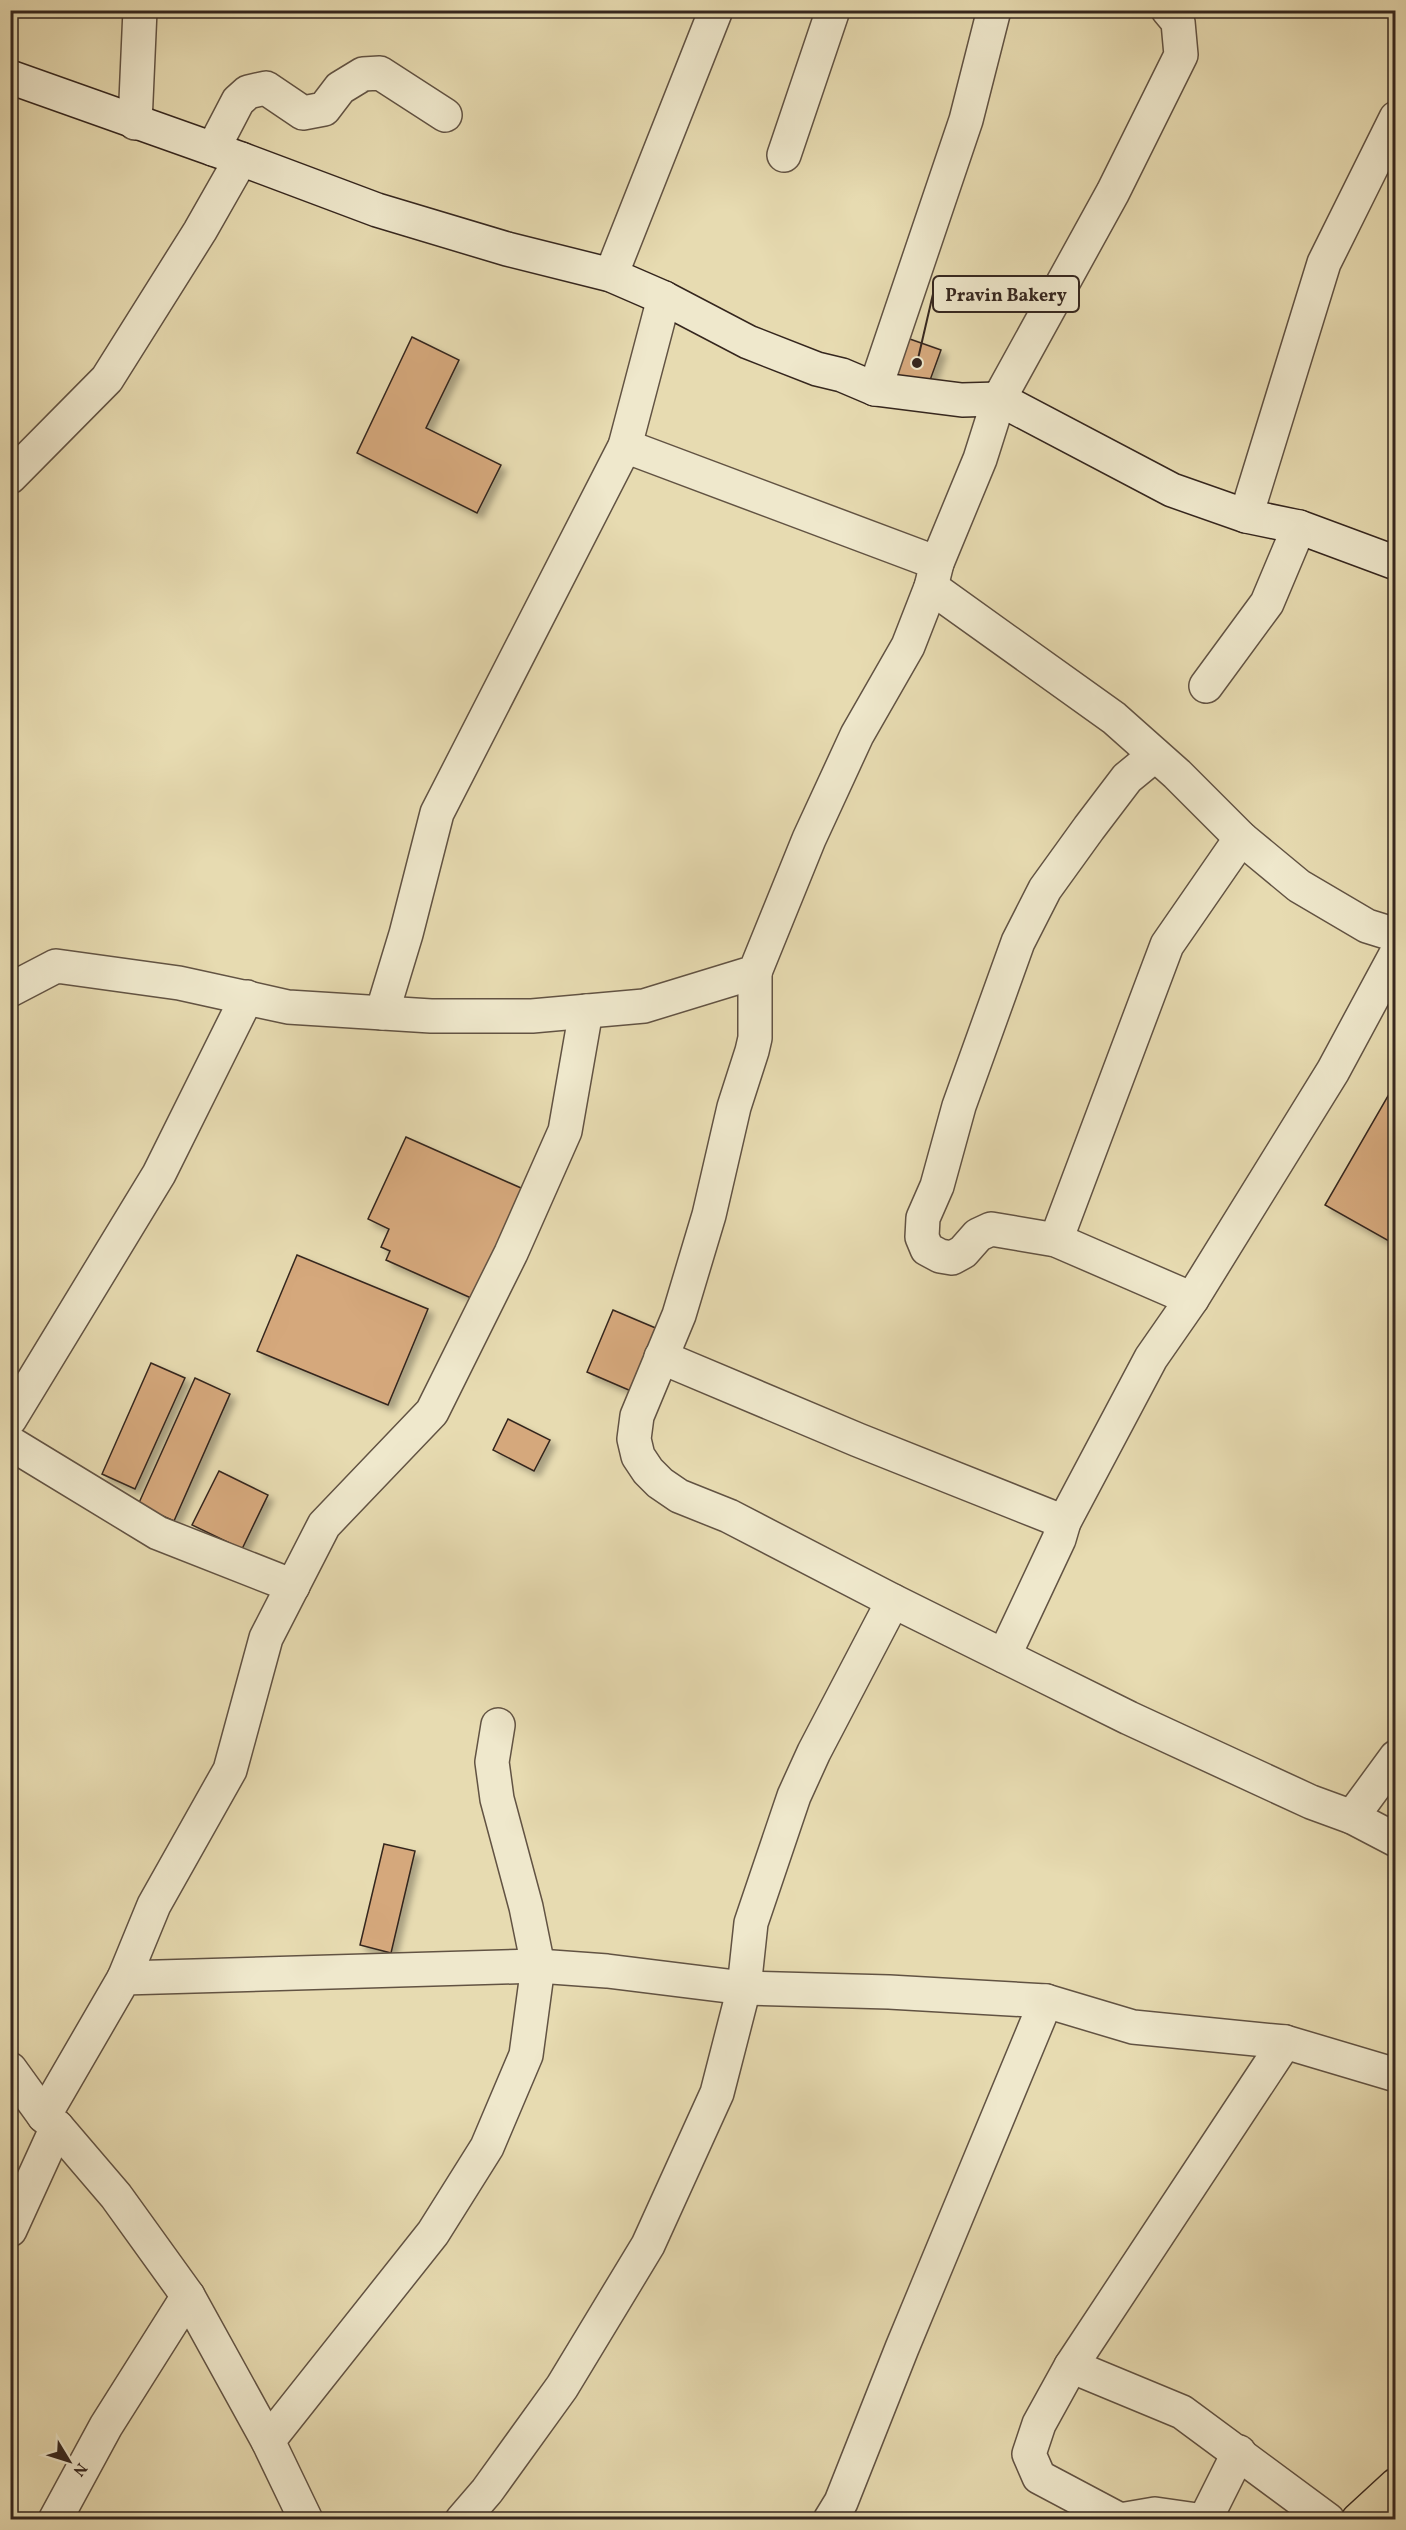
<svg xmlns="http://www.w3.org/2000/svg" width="1406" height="2530" font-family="Vollkorn,serif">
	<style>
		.building { fill: #d5a87c; stroke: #35261e; stroke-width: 1.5; filter: url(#shadow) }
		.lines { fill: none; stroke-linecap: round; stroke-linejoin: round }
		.minor-casing { stroke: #625343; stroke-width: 36 }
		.secondary-casing { stroke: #35261e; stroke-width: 36 }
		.trunk-casing { stroke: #35261e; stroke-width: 36 }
		.minor { stroke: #efe8cc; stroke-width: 33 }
		.secondary { stroke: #efe8cc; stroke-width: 33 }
		.trunk { stroke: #e7dbb1; stroke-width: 33 }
		.leader { fill: none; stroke: #35261e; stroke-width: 2 }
		.callout-dot { fill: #35261e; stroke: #efe8cc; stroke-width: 2 }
		.callout { fill: #efe8cc; stroke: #35261e; stroke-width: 2 }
		.callout-label { font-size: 18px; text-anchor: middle; font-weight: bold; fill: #35261e }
	</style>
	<defs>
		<filter id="shadow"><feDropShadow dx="5.5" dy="5.5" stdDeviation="3" flood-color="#0004"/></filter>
	</defs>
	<rect width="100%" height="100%" fill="#e7dbb1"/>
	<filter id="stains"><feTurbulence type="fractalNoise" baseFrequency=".00333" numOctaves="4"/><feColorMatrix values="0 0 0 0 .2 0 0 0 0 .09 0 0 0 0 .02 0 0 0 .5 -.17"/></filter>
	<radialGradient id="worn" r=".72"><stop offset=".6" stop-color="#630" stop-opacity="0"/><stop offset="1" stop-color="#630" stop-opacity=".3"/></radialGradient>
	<g class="building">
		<polygon points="412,337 459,360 426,428 501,465 477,513 357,453"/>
		<polygon points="907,338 941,350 929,383 893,375"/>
		<polygon points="1396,1082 1396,1245 1325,1205"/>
		<polygon points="406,1137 530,1192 480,1302 386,1260 390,1251 381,1247 389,1229 368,1219"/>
		<polygon points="297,1255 428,1309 388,1405 257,1351"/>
		<polygon points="613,1310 665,1332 638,1394 587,1372"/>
		<polygon points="151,1363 185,1378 135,1489 102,1474"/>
		<polygon points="195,1378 230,1394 174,1521 138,1505"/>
		<polygon points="508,1419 550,1440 534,1471 493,1450"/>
		<polygon points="219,1471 268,1495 242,1549 192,1525"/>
		<polygon points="384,1844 415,1851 391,1953 360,1945"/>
	</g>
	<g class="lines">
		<defs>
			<g id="minor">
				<polyline points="135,123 140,10"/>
				<polyline points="213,149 238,101 248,92 266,88 303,113 324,109 340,88 363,74 380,73 445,115"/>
				<polyline points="784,155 833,10"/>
				<polyline points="611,275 716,10"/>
				<polyline points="875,389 966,120 994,10"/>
				<polyline points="625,446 937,563"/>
				<polyline points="10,477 107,379 200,231 241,159"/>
				<polyline points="1246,516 1324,263 1396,118"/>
				<polyline points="931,587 1114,718 1177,774 1241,838 1299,886 1367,926 1396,935"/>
				<polyline points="1206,686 1267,603 1299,527"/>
				<polyline points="1155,755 1127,778 1089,828 1045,889 1018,942 959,1106 937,1186 923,1218 922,1237 927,1249 940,1256 952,1258 963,1252 978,1235 991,1229 1056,1240 1192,1299"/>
				<polyline points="755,972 755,1038 752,1051 734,1107 709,1215 679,1315 637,1416 634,1439 638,1456 648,1471 660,1483 679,1496 729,1516 893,1601 1129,1718 1311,1802 1352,1817 1396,1840"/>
				<polyline points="10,990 56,966 179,983 288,1007 431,1016 532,1016 644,1006 755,972 809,839 857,735 908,646 931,587 937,563 980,459 999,399 1113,192 1181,55 1178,22 1168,10"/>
				<polyline points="382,1013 406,934 437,813 625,446 664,298"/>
				<polyline points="1056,1240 1167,945 1241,838"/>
				<polyline points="661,1357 858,1440 1064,1522"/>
				<polyline points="10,1419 159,1174 247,997"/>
				<polyline points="10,1443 158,1533 293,1586"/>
				<polyline points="1004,1656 1059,1539 1064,1522 1151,1358 1192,1299 1333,1071 1396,954"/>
				<polyline points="1352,1817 1396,1757"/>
				<polyline points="124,1978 154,1905 230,1770 266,1638 324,1525 432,1412 511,1253 565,1131 586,1011"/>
				<polyline points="1285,2042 1071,2366 1182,2412 1328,2520"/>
				<polyline points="10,2069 44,2116 57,2127 116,2196 188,2296 268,2441 306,2520"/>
				<polyline points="44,2116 124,1978 538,1966 607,1971 744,1988 889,1992 1046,2001 1133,2027 1285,2042 1396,2075"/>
				<polyline points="10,2230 57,2127"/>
				<polyline points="1071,2366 1039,2424 1029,2454 1039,2477 1120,2520"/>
				<polyline points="268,2441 433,2233 487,2147 526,2055 538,1966 526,1907 497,1799 492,1762 498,1725"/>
				<polyline points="55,2520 106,2426 188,2296"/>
				<polyline points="462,2520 487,2491 562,2387 648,2245 717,2093 744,1988 751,1923 794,1796 814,1752 893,1601"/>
				<polyline points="830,2520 841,2502 902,2348 1046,2001"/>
				<polyline points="1120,2520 1155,2514 1197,2520"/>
				<polyline points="1205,2520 1239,2452"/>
			</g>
			<polyline id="secondary" points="10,77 241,159 377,210 507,249 611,275 664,298 748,342 817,369 842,375 875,389 962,400 999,399 1172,490 1246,516 1299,527 1396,563"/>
			<polyline id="trunk" points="1358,2520 1396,2485"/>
		</defs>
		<use href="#minor" class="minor-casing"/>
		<use href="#secondary" class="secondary-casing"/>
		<use href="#trunk" class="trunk-casing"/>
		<use href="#minor" class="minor"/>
		<use href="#secondary" class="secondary"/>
		<use href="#trunk" class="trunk"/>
	</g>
	<path class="leader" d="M917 363L933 294"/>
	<circle class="callout-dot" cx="917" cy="363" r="6"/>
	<rect class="callout" x="933" y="276" width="146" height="36" rx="6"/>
	<g class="callout-label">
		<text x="1006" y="301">Pravin Bakery</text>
	</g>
	<rect width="1406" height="2530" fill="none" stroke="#e7dbb1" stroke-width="36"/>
	<rect x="12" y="12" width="1382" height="2506" fill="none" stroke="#35261e" stroke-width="3"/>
	<rect x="18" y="18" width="1370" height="2494" fill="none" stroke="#35261e" stroke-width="1.5"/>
	<g transform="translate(69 2461) rotate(128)" stroke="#efe8cc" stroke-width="4.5" paint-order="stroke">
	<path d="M0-4.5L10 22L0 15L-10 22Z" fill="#35261e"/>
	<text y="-9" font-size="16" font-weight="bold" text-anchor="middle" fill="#35261e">N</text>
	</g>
	<rect width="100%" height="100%" filter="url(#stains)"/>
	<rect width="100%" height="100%" fill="url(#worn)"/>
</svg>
